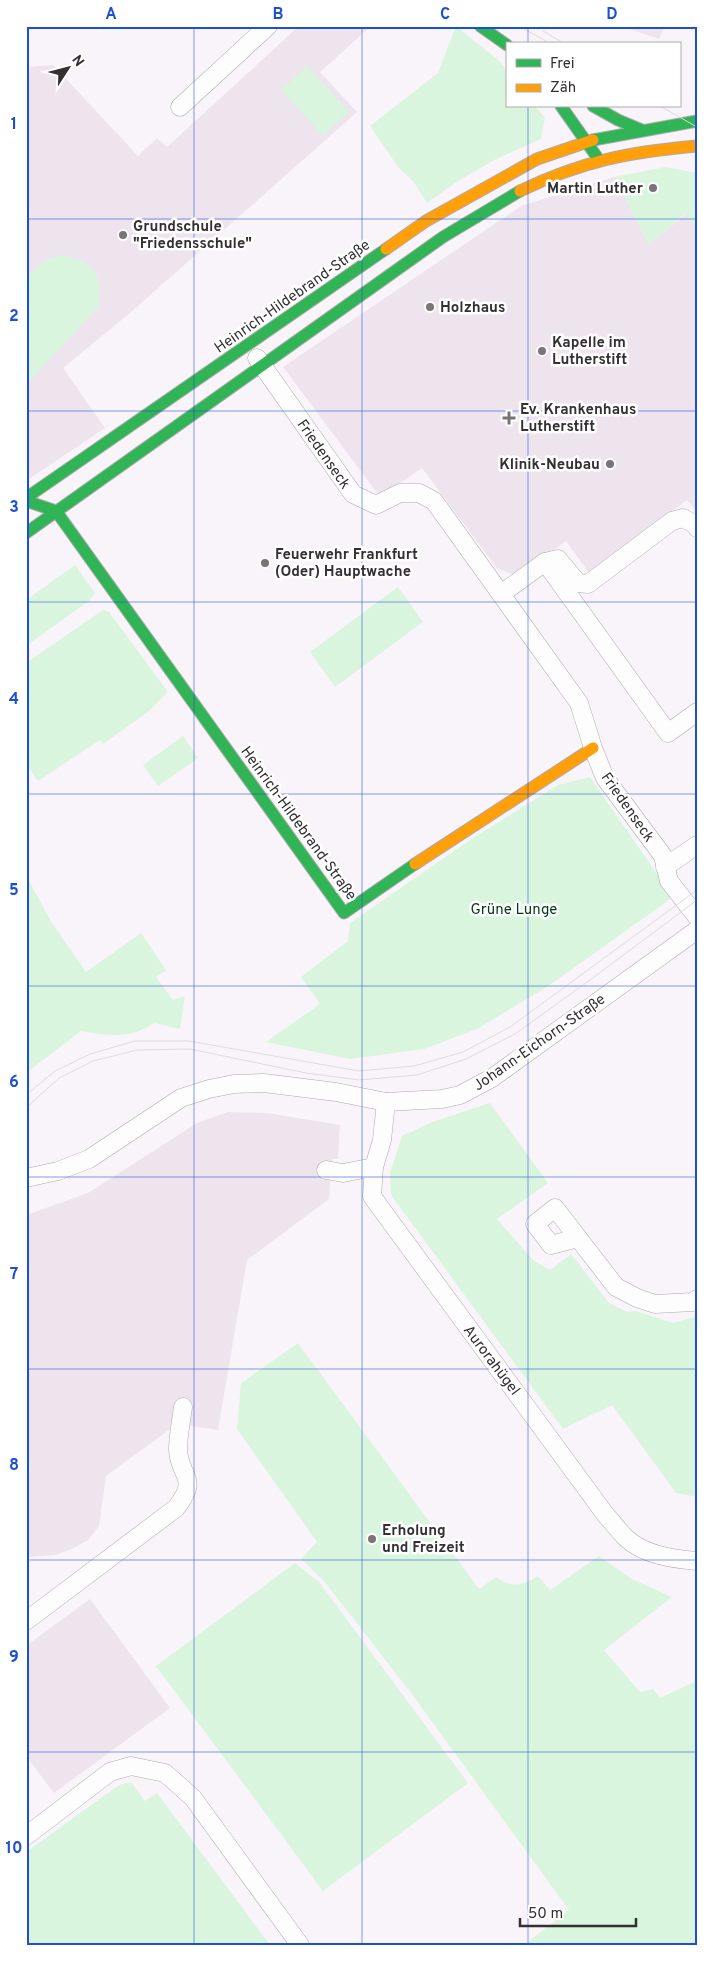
<svg xmlns="http://www.w3.org/2000/svg" width="723" height="1971" font-family="Overpass,sans-serif">
	<style>
		.built { fill: #eee4ee }
		.green { fill: #d9f5de }
		.lines { fill: none; stroke-linecap: round; stroke-linejoin: round }
		.street-casing { stroke: #aeaaae; stroke-width: 19 }
		.fast-casing { stroke: #aeaaae; stroke-width: 13 }
		.slow-casing { stroke: #aeaaae; stroke-width: 13 }
		.street { stroke: #fefdfe; stroke-width: 18 }
		.fast { stroke: #30b455; stroke-width: 11 }
		.slow { stroke: #ff9f0a; stroke-width: 11 }
		.tram { stroke: #dddcdd; stroke-width: 1 }
		.grid { fill: none; stroke: #1d4ed8; stroke-width: 1; stroke-opacity: 0.55 }
		.poi-dot { fill: #787478; stroke: #fff; stroke-width: 2 }
		.labels { text-anchor: middle; stroke-width: 5; stroke-linejoin: round; paint-order: stroke }
		.poi-label { font-size: 15px; font-weight: bold; fill: #332f33; stroke: #fff; text-anchor: start }
		.street-label { font-size: 15px; fill: #332f33; stroke: #fff }
		.park-label { font-size: 15px; fill: #013a15; stroke: #fff }
		.neatline { fill: none; stroke: #1d4ed8; stroke-width: 2 }
		.grid-label { font-size: 16px; text-anchor: middle; font-weight: bold; fill: #1d4ed8 }
	</style>
	<rect width="100%" height="100%" fill="#f9f4f9"/>
	<g class="built">
		<polygon points="299,26 371,26 320,72 357,112 130,313 63,368 105,428 26,481 26,67 53,65 138,156 157,138 167,147"/>
		<polygon points="621,26 665,26 659,39"/>
		<polygon points="614,177 649,244 686,214 697,228 697,512 687,500 589,573 566,541 518,577 497,568 422,468 380,497 283,367 521,206"/>
		<polygon points="228,1112 267,1113 340,1125 338,1159 332,1159 329,1199 247,1260 218,1430 177,1424 106,1476 99,1526 88,1540 70,1550 55,1555 26,1557 26,1215 88,1193 197,1123"/>
		<polygon points="90,1599 170,1708 54,1793 26,1756 26,1646"/>
	</g>
	<g class="green">
		<polygon points="456,26 498,60 507,70 507,106 535,106 545,118 541,139 494,160 458,181 427,203 413,181 398,167 370,126 438,73"/>
		<polygon points="307,66 349,112 323,136 281,90"/>
		<polygon points="665,167 697,173 697,228 685,214 649,244 614,177"/>
		<path d="M65,255c30,9 39,21 33,52l-68,74 -4,1v-103c14,-15 18,-22 39,-24z"/>
		<polygon points="75,565 95,593 90,600 26,646 26,600"/>
		<polygon points="398,587 423,622 335,687 310,652"/>
		<polygon points="103,610 109,612 168,692 149,711 103,744 100,740 38,781 26,764 26,663"/>
		<polygon points="183,736 198,758 158,786 143,765"/>
		<polygon points="590,777 673,897 550,985 477,1029 424,1049 350,1059 266,1042 320,1004 301,977 348,941 350,923 470,840 558,785"/>
		<path d="M26,875l24,45 36,52 55,-39 25,37 -10,7 17,23 12,-4 -5,33 -26,-6c-22,16 -47,13 -73,8l-55,42z"/>
		<polygon points="490,1103 548,1183 497,1219 534,1261 550,1270 571,1254 609,1303 627,1312 636,1311 673,1323 697,1316 697,1497 676,1493 612,1405 563,1429 391,1195 390,1173 402,1136 430,1123"/>
		<path d="M298,1343l181,246 17,-12c16,12 27,8 42,-1l12,14 49,-34 33,23 40,18 -68,53 36,42 13,-3 7,9 37,-17v264h-173l45,-35 -158,-217 -87,-112 -23,-22 16,-17 -80,-113 4,-46z"/>
		<polygon points="295,1563 319,1582 468,1783 323,1891 156,1666"/>
		<polygon points="131,1782 145,1801 157,1793 270,1945 26,1945 26,1852 119,1785"/>
	</g>
	<g class="lines">
		<defs>
			<g id="street">
				<polyline points="180,107 268,26"/>
				<polyline points="257,358 353,494 376,505 400,493 419,493 434,501 579,703 593,748 605,778 663,856 669,881 697,917"/>
				<polyline points="545,562 668,733 697,712"/>
				<polyline points="501,594 545,562 558,559 578,583 588,584 672,521 683,518 694,524 697,528"/>
				<polyline points="665,867 697,845"/>
				<path d="M386,1102l-4,38 -8,27 -2,29 7,10 226,308c7,8 14,17 21,24 18,17 47,21 71,23"/>
				<polyline points="326,1170 343,1173 374,1167"/>
				<polyline points="26,1178 58,1171 89,1159 181,1098 209,1089 234,1084 264,1083 336,1092 386,1102 442,1099 460,1095 492,1078 697,930"/>
				<polyline points="578,1238 551,1245 535,1224 555,1208 616,1287 637,1298 655,1304 693,1302 697,1299"/>
				<path d="M26,1621l150,-113c24,-31 4,-29 2,-58 0,-14 3,-28 5,-43"/>
				<polyline points="26,1836 110,1772 131,1766 165,1773 193,1798 300,1945"/>
			</g>
			<g id="fast">
				<polyline points="480,26 507,45"/>
				<polyline points="561,106 597,157"/>
				<polyline points="593,106 618,120 642,130"/>
				<polyline points="593,140 697,121"/>
				<polyline points="26,498 386,249"/>
				<polyline points="26,501 56,511 344,913 415,864"/>
				<polyline points="26,533 443,237 520,191"/>
			</g>
			<g id="slow">
				<path d="M520,191c62,-30 109,-39 177,-45"/>
				<polyline points="386,249 426,221 537,159 593,140"/>
				<polyline points="415,864 593,748"/>
			</g>
		</defs>
		<use href="#street" class="street-casing"/>
		<use href="#fast" class="fast-casing"/>
		<use href="#slow" class="slow-casing"/>
		<use href="#street" class="street"/>
		<use href="#fast" class="fast"/>
		<use href="#slow" class="slow"/>
		<g class="tram">
			<polyline points="519,26 551,44"/>
			<polyline points="543,31 565,44"/>
			<polyline points="660,106 697,127"/>
			<polyline points="26,1095 55,1071 90,1054 135,1041 189,1041 359,1071 414,1066 463,1052 510,1027 697,890"/>
			<polyline points="26,1108 59,1078 93,1061 137,1050 190,1049 306,1073 359,1080 417,1075 466,1059 515,1034 590,980 697,900"/>
		</g>
	</g>
	<path class="grid" d="M194,26v1919M362,26v1919M528,26v18M528,106v1839M26,219h671M26,411h671M26,602h671M26,794h671M26,986h671M26,1177h671M26,1369h671M26,1560h671M26,1752h671"/>
	<g class="poi-dot">
		<circle cx="653" cy="188" r="5"/>
		<circle cx="123" cy="235" r="5"/>
		<circle cx="430" cy="307" r="5"/>
		<circle cx="542" cy="351" r="5"/>
		<path d="M506.5 410.5h5v5h5v5h-5v5h-5v-5h-5v-5h5z"/>
		<circle cx="610" cy="464" r="5"/>
		<circle cx="265" cy="563" r="5"/>
		<circle cx="372" cy="1539" r="5"/>
	</g>
	<g class="labels">
		<g class="poi-label">
			<text x="643" y="193" text-anchor="end">Martin Luther</text>
			<text x="133" y="231">Grundschule<tspan x="133" dy="17">"Friedensschule"</tspan></text>
			<text x="440" y="312">Holzhaus</text>
			<text x="552" y="347">Kapelle im<tspan x="552" dy="17">Lutherstift</tspan></text>
			<text x="520" y="414">Ev. Krankenhaus<tspan x="520" dy="17">Lutherstift</tspan></text>
			<text x="600" y="469" text-anchor="end">Klinik-Neubau</text>
			<text x="275" y="559">Feuerwehr Frankfurt<tspan x="275" dy="17">(Oder) Hauptwache</tspan></text>
			<text x="382" y="1535">Erholung<tspan x="382" dy="17">und Freizeit</tspan></text>
		</g>
		<g class="street-label">
			<text transform="translate(292 296) rotate(-35)" y="5">Heinrich-Hildebrand-Straße</text>
			<text transform="translate(324 454) rotate(55)" y="5">Friedenseck</text>
			<text transform="translate(628 807) rotate(55)" y="5">Friedenseck</text>
			<text transform="translate(299 823) rotate(54)" y="5">Heinrich-Hildebrand-Straße</text>
			<text transform="translate(539 1042) rotate(-35)" y="5">Johann-Eichorn-Straße</text>
			<text transform="translate(492 1360) rotate(53)" y="5">Aurorahügel</text>
		</g>
		<g class="park-label">
			<text x="514" y="914">Grüne Lunge</text>
		</g>
	</g>
	<rect width="723" height="1971" fill="none" stroke="#ffffff" stroke-width="55"/>
	<rect x="506" y="42" width="175" height="65" fill="#ffffff" stroke="#adacad"/>
	<rect x="516" y="59" width="25" height="8" fill="#30b455" stroke="#adacad"/>
	<text x="550" y="68" font-size="15" fill="#332f33">Frei</text>
	<rect x="516" y="84" width="25" height="8" fill="#ff9f0a" stroke="#adacad"/>
	<text x="550" y="92" font-size="15" fill="#332f33">Zäh</text>
	<g transform="translate(68 68) rotate(54)" stroke="#ffffff" stroke-width="4" paint-order="stroke">
	<path d="M0-4L9 19L0 12L-9 19Z" fill="#332f33"/>
	<text y="-8" font-size="14" font-weight="bold" text-anchor="middle" fill="#332f33">N</text>
	</g>
	<path d="M520 1918v8h116v-8" fill="none" stroke="#332f33" stroke-width="2.5"/>
	<text x="528" y="1918" font-size="15" fill="#332f33" stroke="#ffffff" stroke-width="4" paint-order="stroke">50 m</text>
	<rect x="28" y="28" width="668" height="1916" class="neatline"/>
	<g class="grid-label">
		<text x="111" y="19">A</text>
		<text x="278" y="19">B</text>
		<text x="445" y="19">C</text>
		<text x="612" y="19">D</text>
		<text x="14" y="129">1</text>
		<text x="14" y="321">2</text>
		<text x="14" y="512">3</text>
		<text x="14" y="704">4</text>
		<text x="14" y="895">5</text>
		<text x="14" y="1087">6</text>
		<text x="14" y="1279">7</text>
		<text x="14" y="1470">8</text>
		<text x="14" y="1662">9</text>
		<text x="14" y="1853">10</text>
	</g>
</svg>
